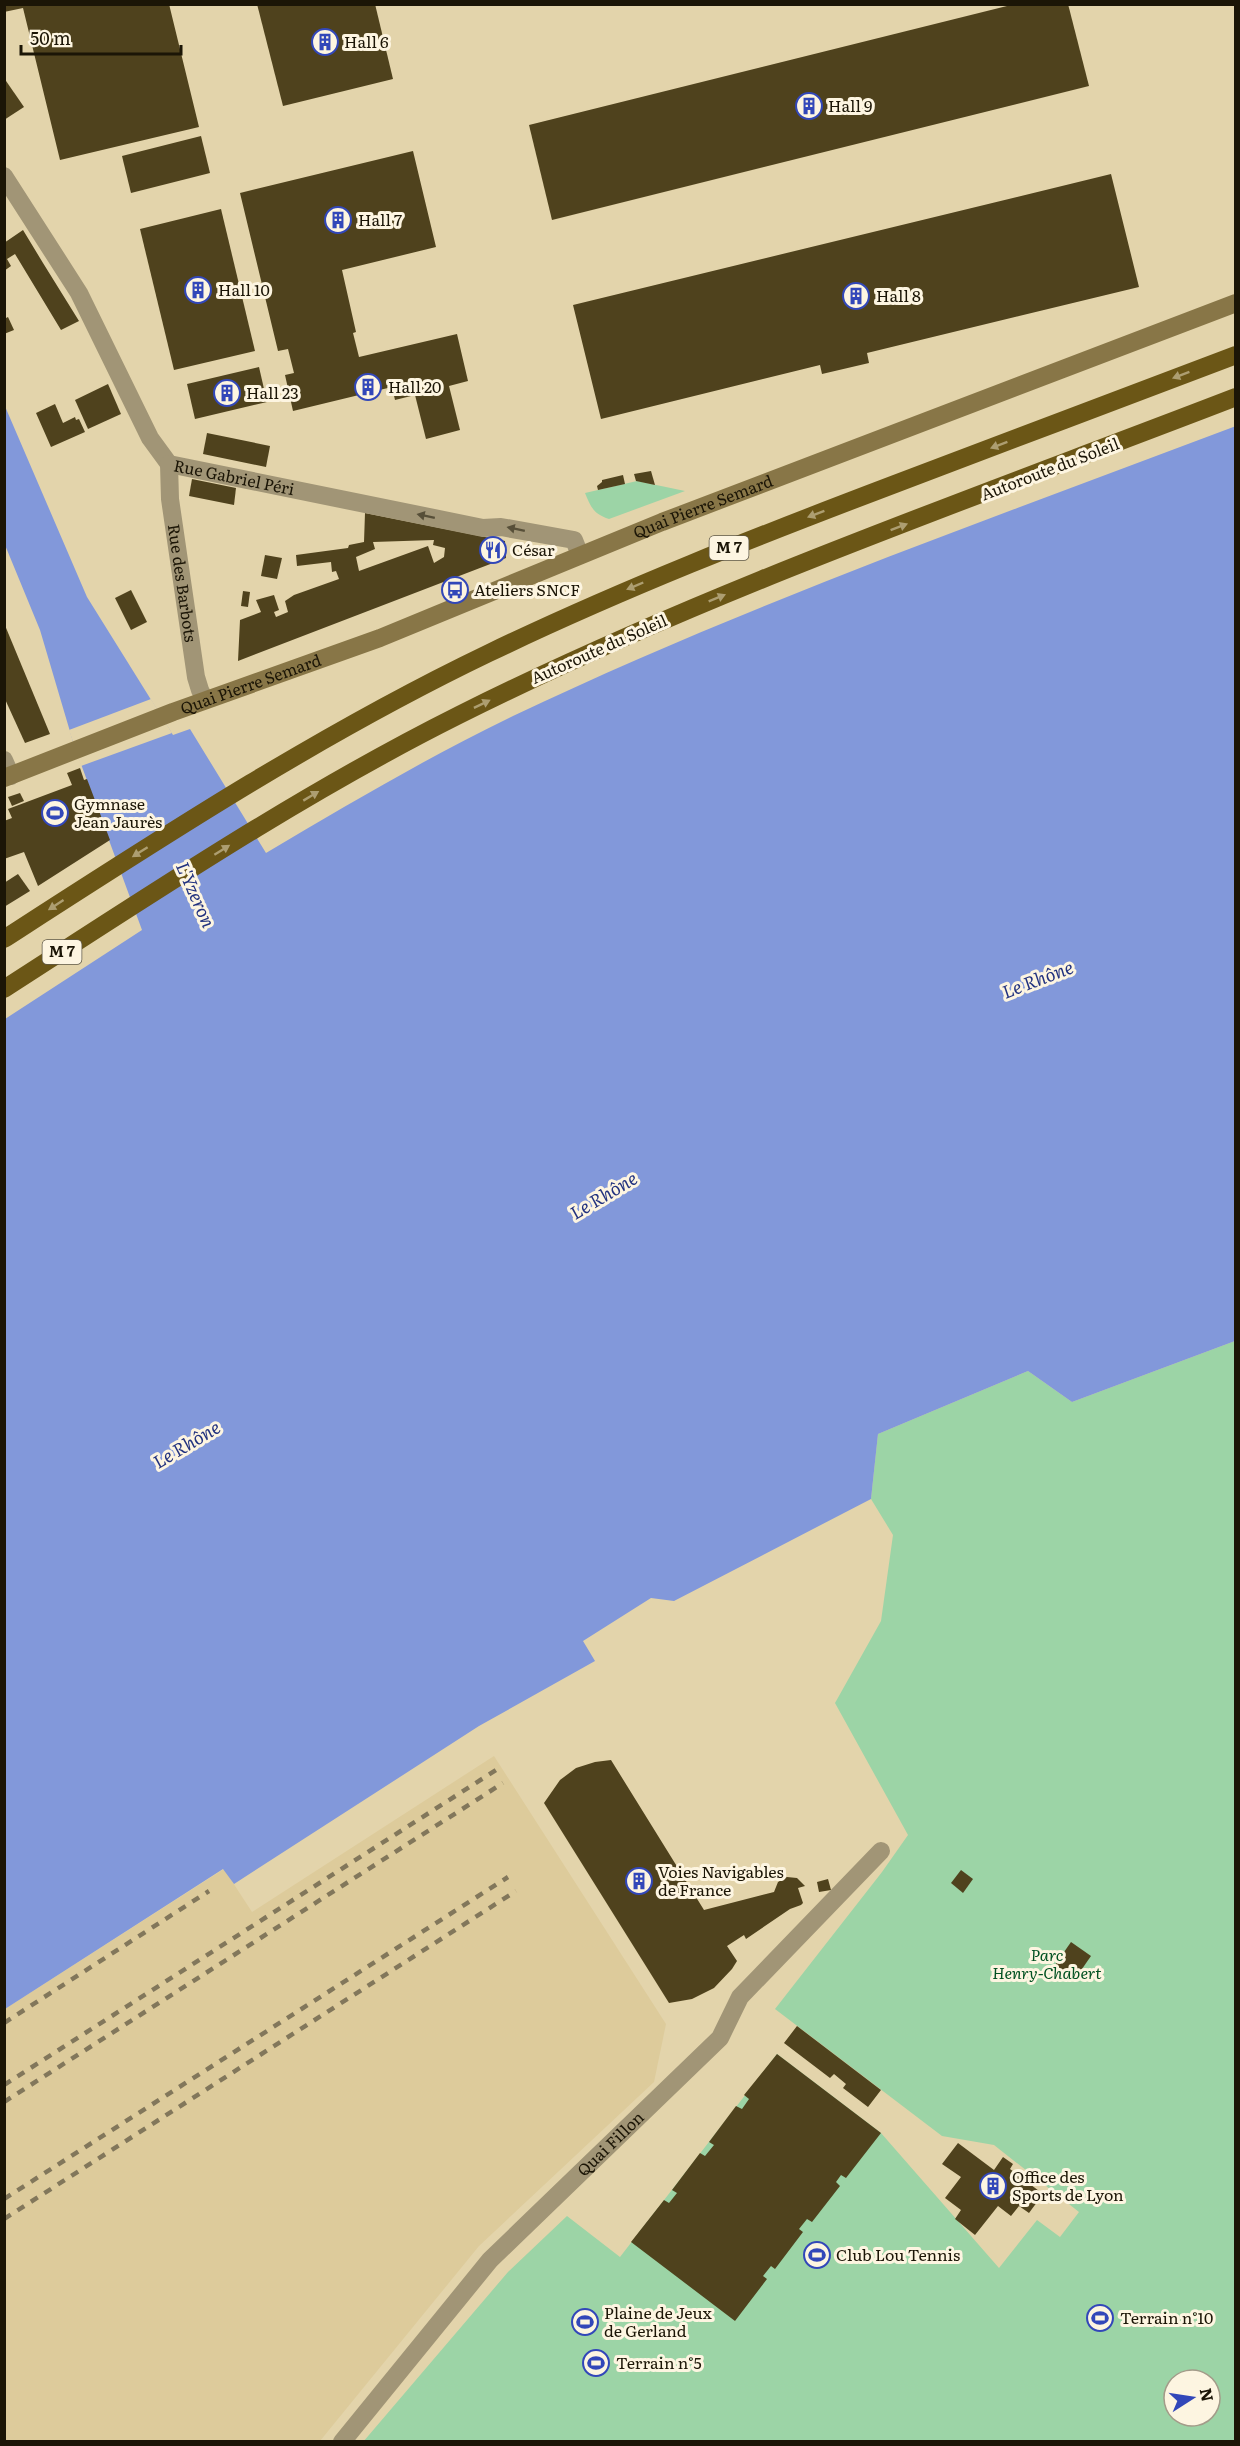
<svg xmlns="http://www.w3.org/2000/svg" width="1240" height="2446" font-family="Literata,serif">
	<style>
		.built { fill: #ddcb9b }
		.green { fill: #9cd4a6; fill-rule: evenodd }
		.water { fill: #8298da }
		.pier { fill: #e3d4ab }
		.building { fill: #4f421d; fill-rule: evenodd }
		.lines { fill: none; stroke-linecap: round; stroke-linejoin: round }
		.minor { stroke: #a19576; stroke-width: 18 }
		.secondary { stroke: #887647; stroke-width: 18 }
		.trunk { stroke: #6b5616; stroke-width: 18 }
		.rail { stroke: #82775b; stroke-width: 4.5; stroke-dasharray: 8 8; stroke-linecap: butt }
		.oneway { fill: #ad9e71 }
		.oneway2 { fill: #574f38 }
		.labels { text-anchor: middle; stroke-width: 6; stroke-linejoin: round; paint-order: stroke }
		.shield { fill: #fdf5e1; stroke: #5f5848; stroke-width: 1.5 }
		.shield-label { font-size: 15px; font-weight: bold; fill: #1b1506 }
		.poi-label { font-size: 16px; fill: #1b1506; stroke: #fdf5e1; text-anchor: start }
		.street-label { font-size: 16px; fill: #1b1506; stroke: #fdf5e1 }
		.park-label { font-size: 16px; font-style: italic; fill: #015121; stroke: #fdf5e1 }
		.water-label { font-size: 18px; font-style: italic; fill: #22327f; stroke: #fdf5e1 }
	</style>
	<rect width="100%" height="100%" fill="#e3d4ab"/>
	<polygon class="built" points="494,1756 666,2024 654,2082 479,2246 320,2441 5,2442 5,2009 224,1869 252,1912"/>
	<g class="green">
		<path d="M637,481l48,10 -76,28c-15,-5 -18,-11 -24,-26z"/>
		<path d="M1235,1341v1100l-872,1 145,-170 59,-56 53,41 157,-203 104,79 118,135 38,-48 23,17 19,-25 -85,-67 -52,-9 -167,-127 107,-137 26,-37 -73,-132 46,-82 12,-86 -22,-36 7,-65 150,-63 44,31zM1174,2380h36v36h-36z"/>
	</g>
	<path class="water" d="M4,404l83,193 86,138 17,-6 76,124c81,-48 162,-96 247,-137 235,-112 480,-198 723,-290l-1,915 -163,61 -44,-31 -150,63 -7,65 -197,102 -23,-3 -68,43 12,20 -116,65 -245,158 -11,-15 -218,140v-990l137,-89 -68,-185 -34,-115 -35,-85z"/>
	<polygon class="pier" points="151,699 172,733 81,766 69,730"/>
	<g class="building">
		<polygon points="4,4 169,4 199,127 60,160 23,8 4,12"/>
		<polygon points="257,4 375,4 393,79 283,106"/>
		<polygon points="1015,4 1068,4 1089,86 552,220 529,125"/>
		<polygon points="4,78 24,107 4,120"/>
		<polygon points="201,136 210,173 131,193 122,156"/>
		<polygon points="413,151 436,247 342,270 356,332 353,333 359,357 457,334 468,381 449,386 460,430 426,439 415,395 395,400 392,387 293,411 285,375 294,373 288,349 278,351 240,193"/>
		<polygon points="1111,174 1139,287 867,353 869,363 822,374 820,365 601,419 573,305"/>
		<polygon points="221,209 255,351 174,370 140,229"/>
		<polygon points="23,230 43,263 79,321 61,330 15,254 7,259 11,266 4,271 4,243"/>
		<polygon points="8,317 14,330 4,334 4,319"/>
		<polygon points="259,367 267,402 195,419 187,384"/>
		<polygon points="108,384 121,414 88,429 75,400"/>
		<polygon points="55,404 63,423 75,417 76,420 79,419 85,432 51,447 36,413"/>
		<polygon points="207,433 270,446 266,467 203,454"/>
		<polygon points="651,471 655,485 636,481 634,474"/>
		<polygon points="623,475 625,484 598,490 597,486 602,482 602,480"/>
		<polygon points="192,479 236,488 234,505 189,496"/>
		<path d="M365,513l140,28 1,17 -268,103 2,-41 21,-8 -5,-12 18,-5 5,15 -5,2 2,5 12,-5 -3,-11 9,-6 45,-16 -3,-8 -4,1 -1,-10 -34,4 -1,-11 52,-7 1,-3 15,-3zM434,540l-1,5 12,3 -1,9 -10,6 -6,-17 -69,25 -3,-14 19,-8 -2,-7z"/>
		<polygon points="265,555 282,558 277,579 261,576"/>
		<polygon points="131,590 147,622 131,630 115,598"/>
		<polygon points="243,591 250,592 248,607 241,606"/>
		<polygon points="4,623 50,734 25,743 4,697"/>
		<polygon points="80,768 84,780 87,779 110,840 38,886 24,852 4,859 4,821 12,818 8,809 72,785 67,773"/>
		<polygon points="20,793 24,801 12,806 8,797"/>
		<polygon points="18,874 30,891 4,907 4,883"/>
		<polygon points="611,1760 704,1910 774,1892 778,1882 787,1877 797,1878 805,1886 798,1888 803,1903 801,1905 790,1909 746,1939 744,1935 727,1946 737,1961 732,1969 714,1988 692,1999 669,2003 544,1803 560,1780 576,1768 595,1762"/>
		<polygon points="961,1870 973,1879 963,1893 951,1883"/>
		<polygon points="828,1879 831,1890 819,1892 817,1882"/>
		<polygon points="1071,1942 1091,1956 1075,1979 1055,1965"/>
		<polygon points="797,2026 881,2090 868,2107 843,2088 846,2084 834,2074 830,2078 784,2043"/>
		<polygon points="777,2054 881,2133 846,2178 841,2175 836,2182 840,2186 812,2222 807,2219 799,2229 803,2232 775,2269 771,2266 763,2276 767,2279 735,2321 631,2242 664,2200 669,2203 677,2193 672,2190 700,2153 705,2156 714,2145 709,2142 736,2106 742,2109 749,2099 744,2095"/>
		<polygon points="958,2143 994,2170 1003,2157 1013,2164 1010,2169 1043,2194 1029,2213 1019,2206 1011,2216 998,2206 975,2235 955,2219 961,2210 945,2198 961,2177 942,2164"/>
	</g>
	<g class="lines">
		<g class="minor">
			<path id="s1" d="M4,176l75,117 71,145 19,26 314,64 18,-1 73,13 6,15"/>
			<path id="s2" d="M169,464l1,35 26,178 4,13 5,10"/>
			<polyline points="4,760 11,776"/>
			<path id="s3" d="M342,2442l148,-182 230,-222 20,-41 141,-146"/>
		</g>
		<path class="secondary" id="s4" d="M4,778l169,-66 207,-74 282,-116 574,-219"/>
		<g class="trunk">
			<path d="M4,939c158,-102 316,-205 485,-286 133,-64 269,-117 406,-169 114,-43 227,-86 341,-129"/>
			<path d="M4,989c149,-96 297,-195 455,-274 250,-125 515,-217 777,-318"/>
		</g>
		<g class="rail">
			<polyline points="4,2023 209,1891"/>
			<polyline points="4,2085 496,1770"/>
			<polyline points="4,2102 503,1783"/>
			<polyline points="4,2199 508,1877"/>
			<polyline points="4,2219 516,1891"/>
		</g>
	</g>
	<defs><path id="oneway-solid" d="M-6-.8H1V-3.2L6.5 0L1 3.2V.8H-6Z" transform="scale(1.5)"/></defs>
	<g class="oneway">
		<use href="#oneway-solid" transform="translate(1181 375) rotate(159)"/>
		<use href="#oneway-solid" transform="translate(999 445) rotate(159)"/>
		<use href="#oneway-solid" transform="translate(816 514) rotate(159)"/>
		<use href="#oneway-solid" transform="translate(899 527) rotate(-21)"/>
		<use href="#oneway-solid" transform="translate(635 586) rotate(157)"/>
		<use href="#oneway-solid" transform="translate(717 598) rotate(-22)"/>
		<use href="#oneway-solid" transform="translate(482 704) rotate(-26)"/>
		<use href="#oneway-solid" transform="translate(311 796) rotate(-31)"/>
		<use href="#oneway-solid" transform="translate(222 850) rotate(-32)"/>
		<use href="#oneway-solid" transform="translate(140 852) rotate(148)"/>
		<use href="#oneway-solid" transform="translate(56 905) rotate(147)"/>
	</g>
	<g class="oneway2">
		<use href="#oneway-solid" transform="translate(426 516) rotate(-168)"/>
		<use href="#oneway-solid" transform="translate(516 529) rotate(-168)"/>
	</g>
	<defs>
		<symbol id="building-ring" viewBox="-11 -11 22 22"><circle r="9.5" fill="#fdf5e1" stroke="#3247b9" stroke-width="1.5"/><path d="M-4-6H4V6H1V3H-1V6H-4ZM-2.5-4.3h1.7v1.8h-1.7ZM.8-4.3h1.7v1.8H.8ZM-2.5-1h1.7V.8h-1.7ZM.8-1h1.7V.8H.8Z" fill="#3247b9"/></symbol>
		<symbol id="restaurant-ring" viewBox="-11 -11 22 22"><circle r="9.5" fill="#fdf5e1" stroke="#3247b9" stroke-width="1.5"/><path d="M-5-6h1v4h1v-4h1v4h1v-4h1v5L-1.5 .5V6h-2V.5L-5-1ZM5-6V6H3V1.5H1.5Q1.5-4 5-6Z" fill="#3247b9"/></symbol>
		<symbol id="bus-ring" viewBox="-11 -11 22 22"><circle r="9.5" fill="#fdf5e1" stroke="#3247b9" stroke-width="1.5"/><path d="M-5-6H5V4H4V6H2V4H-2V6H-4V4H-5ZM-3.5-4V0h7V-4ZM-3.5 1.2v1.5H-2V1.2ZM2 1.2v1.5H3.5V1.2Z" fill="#3247b9"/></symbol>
		<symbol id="stadium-ring" viewBox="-11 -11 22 22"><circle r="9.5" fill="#fdf5e1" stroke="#3247b9" stroke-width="1.5"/><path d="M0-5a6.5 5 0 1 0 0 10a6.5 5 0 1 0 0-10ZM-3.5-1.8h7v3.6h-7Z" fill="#3247b9"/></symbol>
	</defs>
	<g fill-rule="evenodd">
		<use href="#building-ring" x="310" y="27" width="30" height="30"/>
		<use href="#building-ring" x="794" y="91" width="30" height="30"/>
		<use href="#building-ring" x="323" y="205" width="30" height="30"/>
		<use href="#building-ring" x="183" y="275" width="30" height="30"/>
		<use href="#building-ring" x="841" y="281" width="30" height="30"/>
		<use href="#building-ring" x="353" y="372" width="30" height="30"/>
		<use href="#building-ring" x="212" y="378" width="30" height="30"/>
		<use href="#restaurant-ring" x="478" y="535" width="30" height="30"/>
		<use href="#bus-ring" x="440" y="575" width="30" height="30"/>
		<use href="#stadium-ring" x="40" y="798" width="30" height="30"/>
		<use href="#building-ring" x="624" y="1866" width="30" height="30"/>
		<use href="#building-ring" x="978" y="2171" width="30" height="30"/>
		<use href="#stadium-ring" x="802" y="2240" width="30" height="30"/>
		<use href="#stadium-ring" x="1085" y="2303" width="30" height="30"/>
		<use href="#stadium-ring" x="570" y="2307" width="30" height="30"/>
		<use href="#stadium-ring" x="581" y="2348" width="30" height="30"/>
	</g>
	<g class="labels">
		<g class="shield">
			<rect x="709.5" y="536" width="39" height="24" rx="4.5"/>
			<rect x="42.5" y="940" width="39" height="24" rx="4.5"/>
		</g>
		<g class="shield-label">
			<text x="729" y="553">M 7</text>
			<text x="62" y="957">M 7</text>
		</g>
		<g class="poi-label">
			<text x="344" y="48">Hall 6</text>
			<text x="828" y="112">Hall 9</text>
			<text x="358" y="226">Hall 7</text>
			<text x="218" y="296">Hall 10</text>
			<text x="876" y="302">Hall 8</text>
			<text x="388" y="393">Hall 20</text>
			<text x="246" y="399">Hall 23</text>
			<text x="512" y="556">César</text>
			<text x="474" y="596">Ateliers SNCF</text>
			<text x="74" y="810">Gymnase<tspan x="74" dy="18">Jean Jaurès</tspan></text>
			<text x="658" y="1878">Voies Navigables<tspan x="658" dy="18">de France</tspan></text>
			<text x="1012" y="2183">Office des<tspan x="1012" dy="18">Sports de Lyon</tspan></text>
			<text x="836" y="2261">Club Lou Tennis</text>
			<text x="604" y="2319">Plaine de Jeux<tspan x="604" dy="18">de Gerland</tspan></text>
			<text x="1120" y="2324">Terrain n°10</text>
			<text x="616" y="2369">Terrain n°5</text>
		</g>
		<g class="street-label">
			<text transform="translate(1050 469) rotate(-21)" y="6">Autoroute du Soleil</text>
			<text dy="6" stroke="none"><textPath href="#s1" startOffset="399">Rue Gabriel Péri</textPath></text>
			<text dy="6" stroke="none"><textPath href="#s4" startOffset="750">Quai Pierre Semard</textPath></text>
			<text dy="6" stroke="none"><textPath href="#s2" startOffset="120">Rue des Barbots</textPath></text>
			<text transform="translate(599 649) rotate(-24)" y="6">Autoroute du Soleil</text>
			<text dy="6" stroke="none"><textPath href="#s4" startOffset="264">Quai Pierre Semard</textPath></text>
			<text dy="6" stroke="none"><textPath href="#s3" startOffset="402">Quai Fillon</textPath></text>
		</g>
		<g class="park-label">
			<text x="1047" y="1961">Parc<tspan x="1047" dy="18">Henry-Chabert</tspan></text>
		</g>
		<g class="water-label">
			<text transform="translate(195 895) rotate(66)" y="6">L'Yzeron</text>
			<text transform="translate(1038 980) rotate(-21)" y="6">Le Rhône</text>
			<text transform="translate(604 1196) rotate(-31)" y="6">Le Rhône</text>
			<text transform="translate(187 1445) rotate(-31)" y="6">Le Rhône</text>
		</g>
	</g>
	<rect width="1240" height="2446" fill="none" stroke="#1b1506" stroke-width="12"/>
	<g transform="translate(1192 2398) rotate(78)"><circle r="28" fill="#fdf5e1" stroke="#a39b89" stroke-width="1.5"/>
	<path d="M0-4.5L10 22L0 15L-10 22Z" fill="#3247b9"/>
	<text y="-9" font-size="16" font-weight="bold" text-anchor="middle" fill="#1b1506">N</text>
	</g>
	<path d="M21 45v9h160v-9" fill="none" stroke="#1b1506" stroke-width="3"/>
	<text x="30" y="45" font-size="18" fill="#1b1506" stroke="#fdf5e1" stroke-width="4.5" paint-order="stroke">50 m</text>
</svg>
